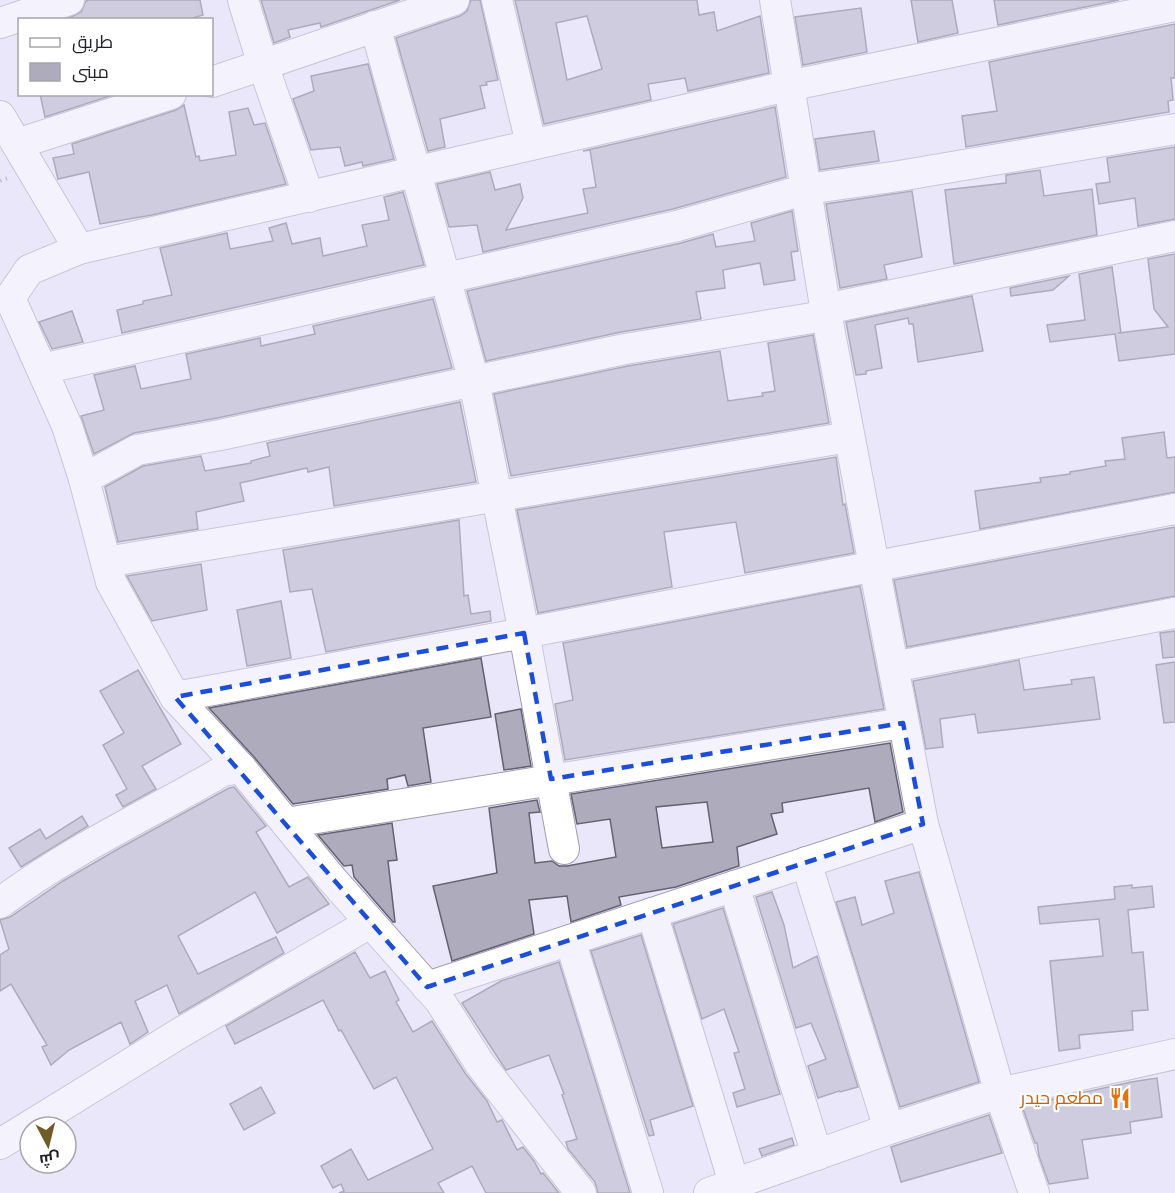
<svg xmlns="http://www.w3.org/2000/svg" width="1175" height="1193" font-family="Lora,Cairo,serif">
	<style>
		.building { fill: #aeabbd; stroke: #646172; stroke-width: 1.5; fill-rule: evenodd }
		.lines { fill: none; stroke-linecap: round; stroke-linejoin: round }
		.minor-casing { stroke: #9f9cae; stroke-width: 32 }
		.path { stroke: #9592a1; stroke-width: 4; stroke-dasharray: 1.5 4.5; stroke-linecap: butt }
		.minor { stroke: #fff; stroke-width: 30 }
		.marked { fill: none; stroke: #1d4ed8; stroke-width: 4.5; stroke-dasharray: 12 8; stroke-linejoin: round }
		.labels { text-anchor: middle; stroke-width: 4.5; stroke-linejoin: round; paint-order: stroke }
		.food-label { font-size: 18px; fill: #c56008; stroke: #fff; text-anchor: end }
	</style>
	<rect width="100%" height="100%" fill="#ebe7fb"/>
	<g class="building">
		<polygon points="88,0 200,0 203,15 186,20 65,20 81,12 86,1"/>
		<polygon points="261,0 400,0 321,27 320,23 288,30 290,37 274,43"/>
		<polygon points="471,0 480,0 498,80 486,82 487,85 480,86 485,108 440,119 445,147 428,151 396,38 460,16 467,11"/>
		<path d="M515,0h182l2,15 15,-3 3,19 43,-15 9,57 -81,18 -3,-13 -37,6 3,16 -107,24zM587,16l15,53 -35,11 -11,-57z"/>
		<polygon points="911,0 952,0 958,33 918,42"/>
		<polygon points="994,0 1119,0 998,25"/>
		<polygon points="861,8 867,52 803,65 795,17"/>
		<polygon points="1175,24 1175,78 1171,78 1173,100 1168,101 1169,112 966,147 962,116 997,111 989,62"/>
		<polygon points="368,64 394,159 363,166 362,162 345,166 340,147 311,150 293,99 314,91 311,76"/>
		<polygon points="40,94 110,94 110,96 45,117"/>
		<polygon points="184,105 196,157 199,156 200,161 236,155 229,112 248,108 254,125 265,123 286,184 152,215 100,224 89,172 58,179 53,158 74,154 72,144 176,110"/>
		<polygon points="775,107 786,177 673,209 483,252 477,225 449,227 437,184 490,172 495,190 520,184 523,198 506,230 588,213 583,189 596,187 590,150 583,151"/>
		<polygon points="874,131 879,161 820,170 815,139"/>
		<polygon points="1175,147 1175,219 1138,226 1135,198 1099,204 1096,184 1110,182 1107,158"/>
		<polygon points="1040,170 1044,196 1092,189 1097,235 954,264 945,190 1006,183 1006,175"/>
		<polygon points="912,191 922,257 884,265 887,279 840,288 826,204"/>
		<polygon points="403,192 424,265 122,333 117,310 143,304 143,301 172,295 160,248 227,233 230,249 273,241 269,228 286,223 292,244 320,238 323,256 367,246 362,225 389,220 384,197"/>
		<polygon points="792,211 798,251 791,252 795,280 764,285 760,263 723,270 725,288 696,292 701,319 621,332 486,361 467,291 681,243 713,234 716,247 755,241 751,223"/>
		<polygon points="1175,254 1175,354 1119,361 1115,334 1050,342 1047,325 1085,320 1079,274 1112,267 1121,333 1118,333 1168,327 1154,309 1148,259"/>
		<polygon points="1069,276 1053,290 1011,296 1010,288"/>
		<polygon points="972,296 983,351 918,362 913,324 909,324 908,318 875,325 882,368 866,371 866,374 856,375 846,322"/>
		<polygon points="433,299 452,368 217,418 134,433 94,454 81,416 104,410 94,375 135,366 141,389 191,379 186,354 260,338 261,346 315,334 313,326"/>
		<polygon points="72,311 83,342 52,349 39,322"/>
		<polygon points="813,335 829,423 511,476 494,394 628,366 720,351 728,401 763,396 762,393 775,391 768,343"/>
		<polygon points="460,402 476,482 334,506 329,467 308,472 307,468 240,483 244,501 196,512 198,529 118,542 105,487 143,466 201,456 205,471 251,463 251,461 270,456 267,443"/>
		<polygon points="1164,432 1167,458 1175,457 1175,492 980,529 975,491 1041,482 1040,478 1070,474 1070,472 1106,466 1105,461 1125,459 1122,438"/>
		<polygon points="836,457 843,505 845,504 854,553 745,573 736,522 664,532 672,587 538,613 517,510"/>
		<polygon points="459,520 464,596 468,595 471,614 490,611 491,621 326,652 312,589 290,592 283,550"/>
		<polygon points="1175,527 1175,596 907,647 894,580"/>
		<polygon points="201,564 207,610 152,621 127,576"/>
		<polygon points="860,586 884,709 565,760 555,704 573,700 563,643"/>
		<polygon points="281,601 291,658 247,666 237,610"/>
		<polygon points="1175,631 1175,657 1163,658 1160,633"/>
		<polygon points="481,658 491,717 423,728 431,782 408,786 405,775 387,779 388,789 293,804 254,757 209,708"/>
		<polygon points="1019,660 1024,690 1072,684 1071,680 1094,677 1100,719 978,733 975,714 940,719 943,747 926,749 913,681"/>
		<polygon points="1175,662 1175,722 1164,723 1156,665"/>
		<polygon points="138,670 181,744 142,766 156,789 123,807 116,795 127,789 103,745 124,733 100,691"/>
		<polygon points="521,709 531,766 504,770 495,714"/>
		<path d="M890,743l13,69 -28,10 -6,-34 -87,15 1,9 -12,2 6,20 -40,13 2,19 -63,21 -57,10 2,8 -50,17 -4,-26 -38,4 5,34 -82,27 -19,-75 64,-13 -8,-65 48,-8 3,12 -11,1 6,50 17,-2 7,5h8l49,-9 -6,-38 -33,5 -6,-30zM707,802l6,40 -51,6 -6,-41z"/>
		<polygon points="234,787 266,826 256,832 289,887 308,877 329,904 277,933 255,892 178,936 198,974 276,937 284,953 179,1014 167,985 135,1001 148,1032 130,1044 121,1022 69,1050 51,1065 42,1047 47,1045 11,984 0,991 0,955 9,949 0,920 10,917 63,881 118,849 229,788"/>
		<polygon points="82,816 88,826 21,867 9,848 40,829 46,839"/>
		<polygon points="392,823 397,860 388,861 395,922 393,922 354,877 352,865 344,866 318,835"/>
		<polygon points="919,872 979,1082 900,1107 836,902 855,897 862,925 894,913 885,881"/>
		<polygon points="1132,885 1132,888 1152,886 1154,907 1128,910 1132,953 1143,952 1148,1010 1132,1011 1133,1030 1079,1035 1080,1048 1059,1051 1050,961 1103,956 1099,919 1040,924 1038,907 1115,899 1114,887"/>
		<polygon points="772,892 784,925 793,968 817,956 858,1087 840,1092 839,1091 818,1098 808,1066 826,1059 811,1023 796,1028 756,897"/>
		<polygon points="723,908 780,1094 737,1107 733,1093 745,1089 734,1053 739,1052 724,1009 702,1019 673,924"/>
		<polygon points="641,935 693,1106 650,1120 654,1135 649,1136 591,951"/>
		<polygon points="355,952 370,978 385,971 399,1000 396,1002 413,1032 432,1021 465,1073 487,1101 497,1122 502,1120 517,1150 523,1147 534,1161 541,1174 543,1173 559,1193 486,1193 472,1166 438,1183 444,1193 339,1193 344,1191 341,1184 333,1188 321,1166 351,1149 368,1180 433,1149 396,1077 374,1089 341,1030 339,1031 323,1000 235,1044 226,1026"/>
		<polygon points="559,962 630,1193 598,1193 595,1182 568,1149 566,1142 577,1139 562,1095 564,1094 549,1055 506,1070 462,1003 501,981"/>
		<polygon points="1157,1078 1162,1117 1130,1122 1131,1133 1082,1140 1088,1178 1049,1184 1039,1156 1037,1143 1035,1143 1022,1106 1131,1082"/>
		<polygon points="261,1087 275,1113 244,1130 230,1104"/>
		<polygon points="989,1115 1002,1153 901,1182 891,1147"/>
		<polygon points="792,1138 794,1145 762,1156 759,1149"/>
	</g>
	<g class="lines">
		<defs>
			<g id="minor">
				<polyline points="243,0 263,65 309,197"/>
				<polyline points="497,0 531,144"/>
				<polyline points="775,0 826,312 923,824 1002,1100 1034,1193"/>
				<polyline points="0,23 69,0"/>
				<polyline points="375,26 474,381 524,633 564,849"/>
				<polyline points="212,82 454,0"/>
				<polyline points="0,116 79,249"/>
				<polyline points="17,144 171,94"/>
				<polyline points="42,369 677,226 807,189 899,176 1175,129"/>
				<polyline points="84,479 137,450 220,435 625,349 812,318 840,306 1175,236"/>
				<polyline points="106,562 849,437"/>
				<polyline points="893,667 1175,613"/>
				<polyline points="175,697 524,633 1175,509"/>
				<polyline points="286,823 903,723"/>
				<polyline points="806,862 889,1129"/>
				<polyline points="734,886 817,1155"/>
				<path d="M0,903c69,-52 149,-89 223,-132l18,-3"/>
				<polyline points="652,913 734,1183"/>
				<polyline points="570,940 648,1193"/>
				<polyline points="427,987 923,824"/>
				<polyline points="0,1144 180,1033 370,923"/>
				<polyline points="581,1193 480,1064 440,1001 331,878 241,768 175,697 111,582 84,479 67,426 10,298 29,270 79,249 788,86 1175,6"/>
				<polyline points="709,1193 889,1129 1000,1093 1175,1054"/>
			</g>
		</defs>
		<use href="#minor" class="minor-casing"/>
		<polyline class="path" points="0,181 8,178"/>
		<use href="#minor" class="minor"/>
	</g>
	<path d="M0 0H1175V1193H0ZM524,633l27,146 352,-56 20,101 -496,163 -252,-290z" fill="#ebe7fb" fill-opacity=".55" fill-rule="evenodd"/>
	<path class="marked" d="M524,633l27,146 352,-56 20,101 -496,163 -252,-290z"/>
	<defs>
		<symbol id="restaurant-bare" viewBox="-9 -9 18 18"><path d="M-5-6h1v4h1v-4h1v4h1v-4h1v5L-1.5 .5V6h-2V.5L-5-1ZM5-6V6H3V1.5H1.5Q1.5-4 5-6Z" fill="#e8710a" stroke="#fff" stroke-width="2.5" paint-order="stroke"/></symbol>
	</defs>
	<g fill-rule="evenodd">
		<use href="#restaurant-bare" x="1105" y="1083" width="30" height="30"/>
	</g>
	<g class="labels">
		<g class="food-label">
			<text x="1103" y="1104">مطعم حيدر</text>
		</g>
	</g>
	<rect x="18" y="18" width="195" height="78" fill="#ffffff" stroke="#a7a6a9" stroke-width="1.5"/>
	<rect x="30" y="38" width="30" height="9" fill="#ffffff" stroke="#a7a6a9" stroke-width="1.5"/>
	<text x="72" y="48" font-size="18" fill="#222128">طريق</text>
	<rect x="30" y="63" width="30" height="18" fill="#aeabbd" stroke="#a7a6a9" stroke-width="1.5"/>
	<text x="72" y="78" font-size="18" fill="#222128">مبنى</text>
	<g transform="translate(48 1145) rotate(173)"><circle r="28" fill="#ffffff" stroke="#a7a6a9" stroke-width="1.5"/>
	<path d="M0-4.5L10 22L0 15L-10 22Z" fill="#705b2a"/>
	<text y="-9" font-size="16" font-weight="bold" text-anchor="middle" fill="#222128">ش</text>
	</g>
</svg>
